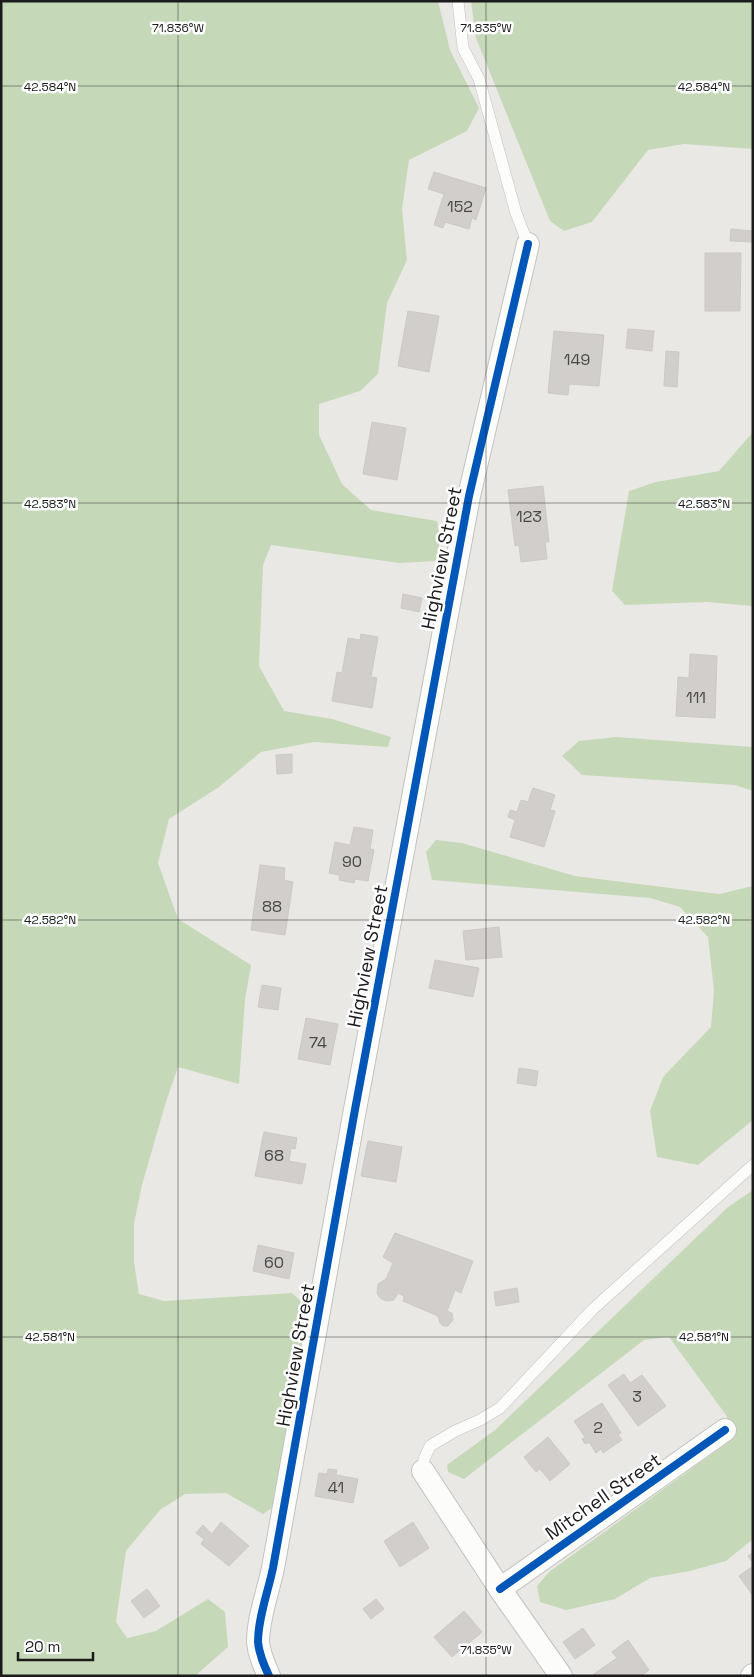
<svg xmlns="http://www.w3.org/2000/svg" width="754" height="1677" font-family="'Space Grotesk',sans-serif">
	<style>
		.forest { fill: #c5d9b9 }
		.building { fill: #d1cecb; stroke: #cdc9c5 }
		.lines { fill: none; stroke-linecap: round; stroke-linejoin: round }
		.service-casing { stroke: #c2c2c0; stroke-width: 12 }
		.minor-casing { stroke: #c2c2c0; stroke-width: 24 }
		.service { stroke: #fcfcfb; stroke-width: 11 }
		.minor { stroke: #fcfcfb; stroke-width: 22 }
		.cycleway-casing { stroke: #fff; stroke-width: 11 }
		.cycleway { stroke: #0057b8; stroke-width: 8 }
		.ticks { fill: none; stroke: #1b1b1b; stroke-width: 1; stroke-opacity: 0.45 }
		.labels { text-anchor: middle; stroke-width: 5; stroke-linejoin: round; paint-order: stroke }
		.number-label { font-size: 16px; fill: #484847 }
		.street-label { font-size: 19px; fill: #1b1b1b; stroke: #fff }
		.ticks-label { font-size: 12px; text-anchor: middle; fill: #1b1b1b; stroke: #fff; stroke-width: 5; stroke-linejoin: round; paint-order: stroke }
	</style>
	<rect width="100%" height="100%" fill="#eae8e4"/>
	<g class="forest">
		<polygon points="1,1 438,1 450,50 479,108 467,131 409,160 402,209 407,260 387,303 378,374 360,391 319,404 319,435 342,484 371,510 437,521 440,538 437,561 399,563 271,545 263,565 259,666 284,711 332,719 391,737 388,747 314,742 261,752 219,787 169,819 158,863 178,919 251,965 245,1000 239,1084 178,1067 165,1105 142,1185 134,1224 134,1262 139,1294 164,1301 292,1293 302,1302 306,1322 272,1508 263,1514 226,1493 185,1494 160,1510 126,1551 116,1622 127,1638 156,1631 208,1599 225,1612 228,1647 195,1676 1,1676"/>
		<polygon points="471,1 753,1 753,149 684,144 648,150 592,222 564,231 550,221 476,38"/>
		<polygon points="753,432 753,606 707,602 625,605 612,591 629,491 656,482 719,471"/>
		<polygon points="616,737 753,747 753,791 735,785 582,775 562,756 579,741"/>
		<polygon points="436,840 462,843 575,876 719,894 753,886 753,1120 698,1165 657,1157 650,1111 663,1077 711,1027 714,990 708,937 680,907 650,898 432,880 426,852"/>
		<polygon points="753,1190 753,1539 726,1561 690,1571 650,1578 615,1599 566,1610 540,1602 537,1586 549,1572 730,1441 733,1433 726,1415 669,1337 644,1340 464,1479 448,1472 447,1465 495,1430 728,1207"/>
	</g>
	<g class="building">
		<polygon points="434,172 486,188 476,220 472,218 469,229 445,222 443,228 434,225 444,194 428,189"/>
		<polygon points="731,229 753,231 753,242 730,241"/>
		<polygon points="705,253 741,253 740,311 705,311"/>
		<polygon points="408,311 439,316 429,372 398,366"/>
		<polygon points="628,329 654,331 652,351 626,348"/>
		<polygon points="554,331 604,335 599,386 569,384 568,395 548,393"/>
		<polygon points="666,351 679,352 677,387 664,386"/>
		<polygon points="372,422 406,428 397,480 363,474"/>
		<polygon points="543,486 549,542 545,542 547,559 521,562 519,545 515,546 508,490"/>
		<polygon points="403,594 422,598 419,612 401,608"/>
		<polygon points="361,634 378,637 371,677 377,678 372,708 332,701 337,672 342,673 348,638 360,640"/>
		<polygon points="690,654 717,656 715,718 676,716 678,677 689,678"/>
		<polygon points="292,754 292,773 277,774 276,755"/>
		<polygon points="533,788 555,795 550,810 555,811 544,847 510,837 515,820 508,817 510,810 517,812 521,800 528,802"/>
		<polygon points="354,827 373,830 370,849 374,850 368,881 355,879 354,883 339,880 340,875 329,873 335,842 350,845"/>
		<polygon points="260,865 285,868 284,880 293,882 285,935 251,930"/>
		<polygon points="499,927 502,957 466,960 463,931"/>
		<polygon points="435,960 479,968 473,997 429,988"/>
		<polygon points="262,985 281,988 278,1010 258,1007"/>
		<polygon points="306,1018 338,1024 330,1065 298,1059"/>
		<polygon points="519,1068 538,1071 536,1086 517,1083"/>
		<polygon points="264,1132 297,1138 295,1149 291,1148 289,1161 306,1164 302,1184 255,1176"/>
		<polygon points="368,1141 402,1147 396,1182 361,1176"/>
		<polygon points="395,1233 473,1261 461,1293 455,1290 447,1311 452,1313 453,1320 448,1326 443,1326 440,1323 438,1316 403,1301 404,1296 398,1293 394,1300 386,1301 380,1298 377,1293 378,1284 386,1279 393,1263 383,1257"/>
		<polygon points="258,1245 294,1253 289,1279 253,1271"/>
		<polygon points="517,1288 519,1302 496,1306 494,1292"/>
		<polygon points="624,1374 630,1383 642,1375 666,1406 638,1426 608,1385"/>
		<polygon points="602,1403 621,1433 618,1435 622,1440 603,1453 601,1449 596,1453 589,1442 585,1444 582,1439 585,1437 574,1421"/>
		<polygon points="548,1437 570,1464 550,1481 540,1469 536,1472 524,1457"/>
		<polygon points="328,1469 337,1470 336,1475 358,1479 353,1503 315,1496 319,1473 327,1474"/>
		<polygon points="221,1522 249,1546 229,1566 201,1544 204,1539 196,1533 203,1525 212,1534"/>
		<polygon points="413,1522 429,1548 400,1567 384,1541"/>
		<polygon points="753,1552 753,1563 748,1556"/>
		<polygon points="753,1566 753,1596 739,1576"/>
		<polygon points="147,1589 160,1606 144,1618 131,1601"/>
		<polygon points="376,1599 384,1609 371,1619 363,1609"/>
		<polygon points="464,1611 482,1632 452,1657 434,1637"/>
		<polygon points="583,1628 595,1645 575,1659 563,1642"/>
		<polygon points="628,1640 649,1670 641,1676 594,1676 594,1674 617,1658 612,1652"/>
	</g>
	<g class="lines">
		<defs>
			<g id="service">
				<polyline points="458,1 463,48 479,79 516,213 528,244"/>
				<polyline points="423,1471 424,1459 430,1446 455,1431 480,1420 500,1408 593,1309 753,1165"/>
			</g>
			<g id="minor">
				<polyline points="423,1471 500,1589 561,1676"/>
				<polyline points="500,1589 725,1430"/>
				<path d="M269,1676c-5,-11 -10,-22 -11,-34 0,-24 10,-50 15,-74l81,-453 115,-619 59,-252"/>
				<polyline points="752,1676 753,1675"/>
			</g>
		</defs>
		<use href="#service" class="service-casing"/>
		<use href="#minor" class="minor-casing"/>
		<use href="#service" class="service"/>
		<use href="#minor" class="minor"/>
		<defs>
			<g id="cycleway">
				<polyline points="500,1589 725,1430"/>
				<path d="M269,1676c-5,-11 -10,-22 -11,-34 0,-24 10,-50 15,-74l81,-453 115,-619 59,-252"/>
			</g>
		</defs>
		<use href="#cycleway" class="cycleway-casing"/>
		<use href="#cycleway" class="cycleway"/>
	</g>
	<path class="ticks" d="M178,1v1675M486,1v1675M1,86h752M1,503h752M1,920h752M1,1337h752"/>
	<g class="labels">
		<g class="number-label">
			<text x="460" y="212">152</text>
			<text x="577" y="365">149</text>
			<text x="529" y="522">123</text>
			<text x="696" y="703">111</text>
			<text x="352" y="867">90</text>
			<text x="272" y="912">88</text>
			<text x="318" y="1048">74</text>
			<text x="274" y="1161">68</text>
			<text x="274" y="1268">60</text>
			<text x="637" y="1402">3</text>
			<text x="598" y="1433">2</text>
			<text x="336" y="1493">41</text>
		</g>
		<g class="street-label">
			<text transform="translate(441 558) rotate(-79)" y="7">Highview Street</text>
			<text transform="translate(367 956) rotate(-79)" y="7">Highview Street</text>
			<text transform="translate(295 1355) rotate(-80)" y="7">Highview Street</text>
			<text transform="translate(603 1496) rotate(-35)" y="7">Mitchell Street</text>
		</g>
	</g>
	<g class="ticks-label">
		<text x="178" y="32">71.836°W</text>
		<text x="486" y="32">71.835°W</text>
		<text x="50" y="91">42.584°N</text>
		<text x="704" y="91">42.584°N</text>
		<text x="50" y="508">42.583°N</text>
		<text x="704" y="508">42.583°N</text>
		<text x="50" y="924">42.582°N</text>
		<text x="704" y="924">42.582°N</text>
		<text x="50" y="1341">42.581°N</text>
		<text x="704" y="1341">42.581°N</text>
		<text x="486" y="1654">71.835°W</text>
	</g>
	<rect width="754" height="1677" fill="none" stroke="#1b1b1b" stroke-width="5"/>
	<path d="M18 1652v8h75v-8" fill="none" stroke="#1b1b1b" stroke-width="2.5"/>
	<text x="25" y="1652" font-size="15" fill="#1b1b1b" stroke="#ffffff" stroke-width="4" paint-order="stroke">20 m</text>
</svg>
